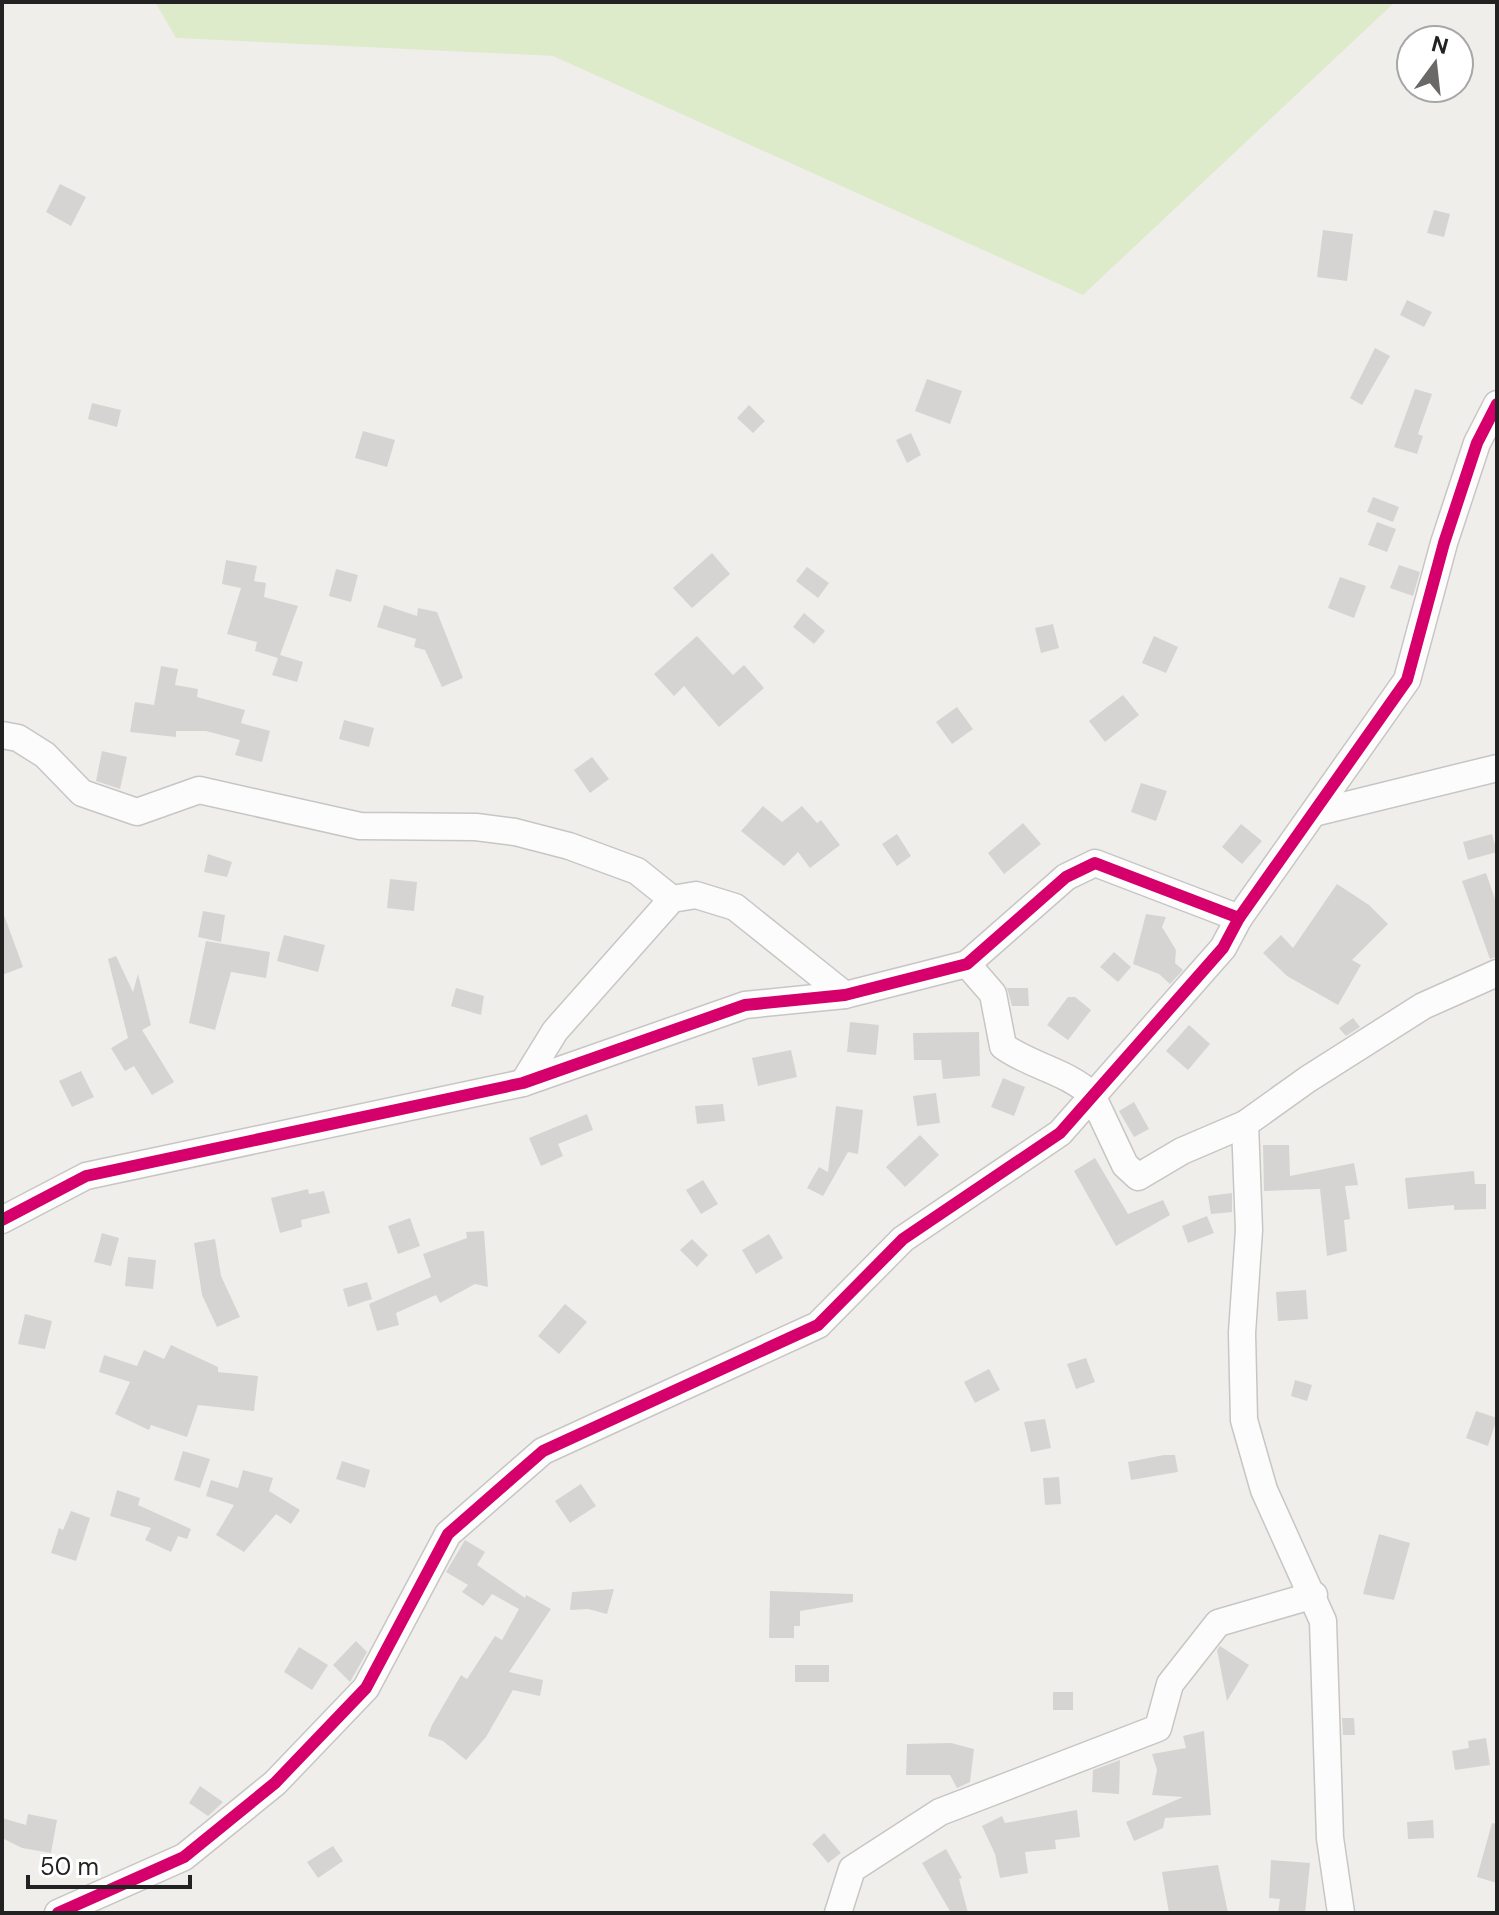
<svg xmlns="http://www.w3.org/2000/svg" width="1499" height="1915" font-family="'DM Sans',sans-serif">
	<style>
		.grass { fill: #deebcb }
		.building { fill: #d6d4d2 }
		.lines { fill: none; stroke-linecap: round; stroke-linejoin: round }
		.minor-casing { stroke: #c7c6c5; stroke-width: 29 }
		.minor { stroke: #fdfcfc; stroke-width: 26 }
		.cycleway-casing { stroke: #fff; stroke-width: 17 }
		.cycleway { stroke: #d6006c; stroke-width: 12 }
	</style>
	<rect width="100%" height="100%" fill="#f0eeeb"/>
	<polygon class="grass" points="155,2 1395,2 1083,295 553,56 176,38"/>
	<g class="building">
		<polygon points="60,184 86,197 71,226 46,212"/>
		<polygon points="1434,210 1450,214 1444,237 1427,233"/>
		<polygon points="1323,230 1353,234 1347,281 1317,277"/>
		<polygon points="1407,300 1432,312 1424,327 1400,315"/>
		<polygon points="1375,348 1390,356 1362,405 1350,398"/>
		<polygon points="927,379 962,391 950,424 915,411"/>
		<polygon points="1415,389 1432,394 1418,434 1423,436 1417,454 1394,447"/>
		<polygon points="92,403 121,410 117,427 88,419"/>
		<polygon points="749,405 765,421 753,433 737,418"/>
		<polygon points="363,431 395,440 387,467 355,458"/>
		<polygon points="911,433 921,455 907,463 896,440"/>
		<polygon points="1373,497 1399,507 1393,522 1367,512"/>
		<polygon points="1377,522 1396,529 1387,552 1368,545"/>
		<polygon points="712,553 730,574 692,608 673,588"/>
		<polygon points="226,560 257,566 254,581 266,583 264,597 298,606 280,655 303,662 297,682 272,675 278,658 255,651 257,642 227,634 241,588 222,584"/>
		<polygon points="1399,565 1420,572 1413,596 1390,588"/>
		<polygon points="807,567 829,583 818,598 796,581"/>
		<polygon points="336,569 358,575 351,602 329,596"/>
		<polygon points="1340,577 1366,586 1354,618 1328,608"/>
		<polygon points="384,605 417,616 418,608 437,612 463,678 442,687 425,650 414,647 416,639 377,627"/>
		<polygon points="804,613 825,631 814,644 793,627"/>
		<polygon points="1053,624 1059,648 1041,653 1035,628"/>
		<polygon points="697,636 733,675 744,665 764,688 719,727 684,686 674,696 654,674"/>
		<polygon points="1154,636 1178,647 1166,673 1142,663"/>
		<polygon points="161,666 178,669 175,685 198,689 197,697 245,710 241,723 270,731 262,762 235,755 240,740 206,731 176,731 176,737 130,732 135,702 154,705"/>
		<polygon points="1123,695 1139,715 1105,742 1089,721"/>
		<polygon points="957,707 973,729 952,744 936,722"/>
		<polygon points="344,720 374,728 369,747 339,739"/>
		<polygon points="102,751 127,757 120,789 96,781"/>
		<polygon points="592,757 609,779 590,793 574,770"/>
		<polygon points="1141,783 1167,791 1156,821 1131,812"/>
		<polygon points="763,806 782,822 802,806 817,823 821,820 840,845 810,868 798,852 784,866 741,831"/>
		<polygon points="1023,823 1041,844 1004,874 988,853"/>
		<polygon points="1241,824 1262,841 1242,864 1222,847"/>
		<polygon points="897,834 911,856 897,866 882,844"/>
		<polygon points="1492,834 1497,852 1468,860 1463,842"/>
		<polygon points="208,854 232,862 227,877 204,872"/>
		<polygon points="1486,873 1497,905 1497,957 1490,959 1462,881"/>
		<polygon points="390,879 417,882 414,911 387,908"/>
		<polygon points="1337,884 1369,905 1388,924 1352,960 1361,965 1338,1005 1287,976 1263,953 1281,935 1293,948"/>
		<polygon points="203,911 225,915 221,942 198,937"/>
		<polygon points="1146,914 1166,917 1162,927 1176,950 1175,963 1183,970 1170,984 1159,974 1133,964"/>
		<polygon points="4,915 23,967 2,975 2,916"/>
		<polygon points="284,935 325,945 318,972 277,961"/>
		<polygon points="206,941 270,952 266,978 231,972 215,1030 189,1023"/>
		<polygon points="1114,952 1131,967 1118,982 1100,967"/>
		<polygon points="116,956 133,992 138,974 151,1025 142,1030 174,1082 152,1095 134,1066 125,1071 111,1048 128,1038 108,959"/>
		<polygon points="456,988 484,996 481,1015 451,1006"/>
		<polygon points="1007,988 1028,988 1029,1006 1012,1006"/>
		<polygon points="1068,997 1075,997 1091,1010 1068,1040 1047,1025"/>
		<polygon points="1353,1018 1360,1027 1346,1036 1339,1028"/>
		<polygon points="850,1022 879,1025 876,1055 847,1052"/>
		<polygon points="1189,1025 1210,1044 1188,1070 1166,1051"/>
		<polygon points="979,1032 980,1076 943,1079 941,1060 914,1060 913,1033"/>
		<polygon points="791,1050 797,1077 758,1086 752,1058"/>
		<polygon points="81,1071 94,1097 72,1107 59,1081"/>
		<polygon points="1003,1078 1025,1087 1014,1116 991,1107"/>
		<polygon points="936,1093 940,1123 917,1126 913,1096"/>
		<polygon points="1134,1102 1149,1129 1134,1137 1119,1111"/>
		<polygon points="723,1104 725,1121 697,1124 695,1106"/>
		<polygon points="836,1106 863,1110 858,1154 848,1152 823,1196 807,1188 819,1167 828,1172"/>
		<polygon points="587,1114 593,1130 558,1144 563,1156 541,1166 529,1138"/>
		<polygon points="920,1135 939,1155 905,1187 886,1167"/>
		<polygon points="1263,1145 1289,1145 1290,1176 1354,1163 1358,1185 1345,1186 1350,1219 1344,1220 1347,1251 1327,1256 1320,1189 1264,1191"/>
		<polygon points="1095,1158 1128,1214 1163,1200 1170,1215 1116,1246 1074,1171"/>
		<polygon points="1474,1171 1475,1184 1486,1184 1486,1209 1454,1210 1454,1205 1408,1209 1405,1178"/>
		<polygon points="703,1180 718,1204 701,1214 686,1190"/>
		<polygon points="308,1189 309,1194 324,1191 330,1213 301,1220 302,1227 280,1233 271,1198"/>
		<polygon points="1232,1193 1232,1212 1211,1214 1208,1196"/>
		<polygon points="1207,1216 1214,1233 1188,1243 1182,1226"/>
		<polygon points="410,1218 420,1246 398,1254 388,1226"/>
		<polygon points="484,1231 488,1287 475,1284 440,1303 436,1295 396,1313 399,1325 377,1331 369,1304 431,1277 423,1254 467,1238 466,1232"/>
		<polygon points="102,1233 119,1238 111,1266 94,1262"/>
		<polygon points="769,1234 783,1258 756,1274 742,1250"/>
		<polygon points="215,1239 221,1276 240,1317 217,1327 202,1295 194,1243"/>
		<polygon points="692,1239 708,1255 697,1267 680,1250"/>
		<polygon points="128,1257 156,1260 153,1289 125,1286"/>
		<polygon points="367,1282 372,1299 348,1307 343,1289"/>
		<polygon points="1306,1290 1308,1319 1278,1321 1276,1292"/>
		<polygon points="565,1304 587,1322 559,1354 538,1336"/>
		<polygon points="25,1314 52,1321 45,1349 18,1344"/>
		<polygon points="171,1345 218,1367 218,1372 258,1376 254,1411 198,1405 187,1437 151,1425 149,1430 115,1414 130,1382 99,1372 104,1355 137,1366 144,1350 164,1359"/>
		<polygon points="1086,1358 1095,1382 1076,1389 1067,1364"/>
		<polygon points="989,1369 1000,1390 975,1403 964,1382"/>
		<polygon points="1295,1380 1312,1385 1307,1401 1291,1396"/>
		<polygon points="1476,1411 1497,1418 1488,1446 1466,1438"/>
		<polygon points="1045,1419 1051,1448 1031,1452 1024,1422"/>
		<polygon points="183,1451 210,1459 200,1488 174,1480"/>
		<polygon points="1164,1455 1175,1455 1178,1472 1131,1480 1128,1462"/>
		<polygon points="342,1461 370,1470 365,1488 336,1479"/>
		<polygon points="243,1470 273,1478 269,1491 300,1510 291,1524 276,1514 244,1552 216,1535 234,1505 206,1496 211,1480 238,1488"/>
		<polygon points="1059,1477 1061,1504 1045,1505 1043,1478"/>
		<polygon points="581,1484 596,1506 570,1523 555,1501"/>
		<polygon points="117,1490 140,1498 138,1505 191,1529 187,1539 178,1536 171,1552 145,1540 151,1528 110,1516"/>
		<polygon points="71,1511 90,1518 76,1561 51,1553 59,1528 63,1530"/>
		<polygon points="1379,1534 1410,1543 1394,1600 1363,1594"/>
		<polygon points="465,1540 485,1552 477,1565 525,1598 526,1595 551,1609 509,1672 543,1680 540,1696 513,1690 486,1737 466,1760 443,1741 428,1736 432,1725 461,1675 467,1679 495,1636 502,1640 519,1609 492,1594 483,1606 462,1592 468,1585 446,1572"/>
		<polygon points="614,1589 607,1614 588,1609 570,1610 572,1592"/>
		<polygon points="770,1591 853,1594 853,1602 800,1611 800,1626 794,1626 794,1638 769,1638"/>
		<polygon points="356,1641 367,1652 350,1682 333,1665"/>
		<polygon points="1220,1646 1249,1665 1227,1701 1217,1650"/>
		<polygon points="299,1647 328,1665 312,1690 284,1672"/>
		<rect x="795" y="1665" width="34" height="17"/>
		<rect x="1053" y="1692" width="20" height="18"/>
		<polygon points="1342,1718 1354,1718 1355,1735 1343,1735"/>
		<polygon points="1204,1731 1211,1815 1165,1818 1163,1828 1134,1841 1126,1822 1183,1797 1152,1795 1157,1770 1152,1754 1186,1748 1183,1736"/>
		<polygon points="1486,1738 1490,1765 1455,1770 1452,1751 1469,1748 1468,1741"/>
		<polygon points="951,1743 974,1749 970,1782 957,1788 950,1775 906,1775 907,1744"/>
		<polygon points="1120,1760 1119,1794 1092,1792 1093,1770"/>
		<polygon points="200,1786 223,1802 208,1816 189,1803"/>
		<polygon points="1077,1810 1080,1837 1055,1840 1056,1849 1025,1852 1028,1873 1000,1878 995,1854 982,1826 1002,1816 1005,1823"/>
		<polygon points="28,1814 57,1820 51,1853 22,1848 2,1838 2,1818 26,1825"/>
		<polygon points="1433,1820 1434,1838 1408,1839 1407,1822"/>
		<polygon points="1492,1823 1497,1824 1497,1883 1477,1877"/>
		<polygon points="824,1833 841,1853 828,1863 812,1844"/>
		<polygon points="333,1846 343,1861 318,1878 307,1862"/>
		<polygon points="946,1849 962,1878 959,1879 968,1913 951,1913 922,1863"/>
		<polygon points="1271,1860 1310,1863 1305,1913 1278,1913 1280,1899 1269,1898"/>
		<polygon points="1218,1865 1228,1913 1169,1913 1162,1872"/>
	</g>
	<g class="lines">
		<defs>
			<g id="minor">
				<polyline points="2,735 18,738 45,755 82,793 137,812 199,790 360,826 476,827 515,832 569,846 637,871 672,899"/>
				<polyline points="1314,813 1497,768"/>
				<path d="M967,964l26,30 10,52c27,20 64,25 89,49l33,70 13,12 44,-26 63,-27 63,-45 115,-73 74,-33"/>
				<polyline points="523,1083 555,1031 672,899 696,895 735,907 845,995"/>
				<polyline points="1245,1124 1249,1230 1242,1333 1244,1420 1264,1490 1323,1621 1330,1838 1341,1913"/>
				<polyline points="2,1220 86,1176 523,1083 745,1005 845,995 967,964 1066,877 1095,863 1239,918 1407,680 1444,543 1477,443 1497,404"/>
				<polyline points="58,1913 184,1857 275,1783 366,1688 448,1534 543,1451 818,1325 903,1239 1060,1133 1223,948 1239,918"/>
				<polyline points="838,1913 852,1869 940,1812 1158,1728 1170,1684 1218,1623 1314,1595"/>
			</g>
		</defs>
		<use href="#minor" class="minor-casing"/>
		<use href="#minor" class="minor"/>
		<defs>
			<g id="cycleway">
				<polyline points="2,1220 86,1176 523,1083 745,1005 845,995 967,964 1066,877 1095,863 1239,918 1407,680 1444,543 1477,443 1497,404"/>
				<polyline points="58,1913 184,1857 275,1783 366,1688 448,1534 543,1451 818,1325 903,1239 1060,1133 1223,948 1239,918"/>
			</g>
		</defs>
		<use href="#cycleway" class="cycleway-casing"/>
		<use href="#cycleway" class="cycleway"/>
	</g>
	<rect width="1499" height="1915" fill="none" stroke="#222222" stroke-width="8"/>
	<g transform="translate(1435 64) rotate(15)"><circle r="38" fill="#ffffff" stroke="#a7a7a7" stroke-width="2"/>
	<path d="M0-6L14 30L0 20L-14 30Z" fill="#6a6968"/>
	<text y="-12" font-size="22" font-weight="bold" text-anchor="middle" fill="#222222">N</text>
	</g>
	<path d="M28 1875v12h162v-12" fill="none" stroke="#222222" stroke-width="4"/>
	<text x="40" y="1875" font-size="24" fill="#222222" stroke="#ffffff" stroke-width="6" paint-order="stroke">50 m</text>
</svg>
